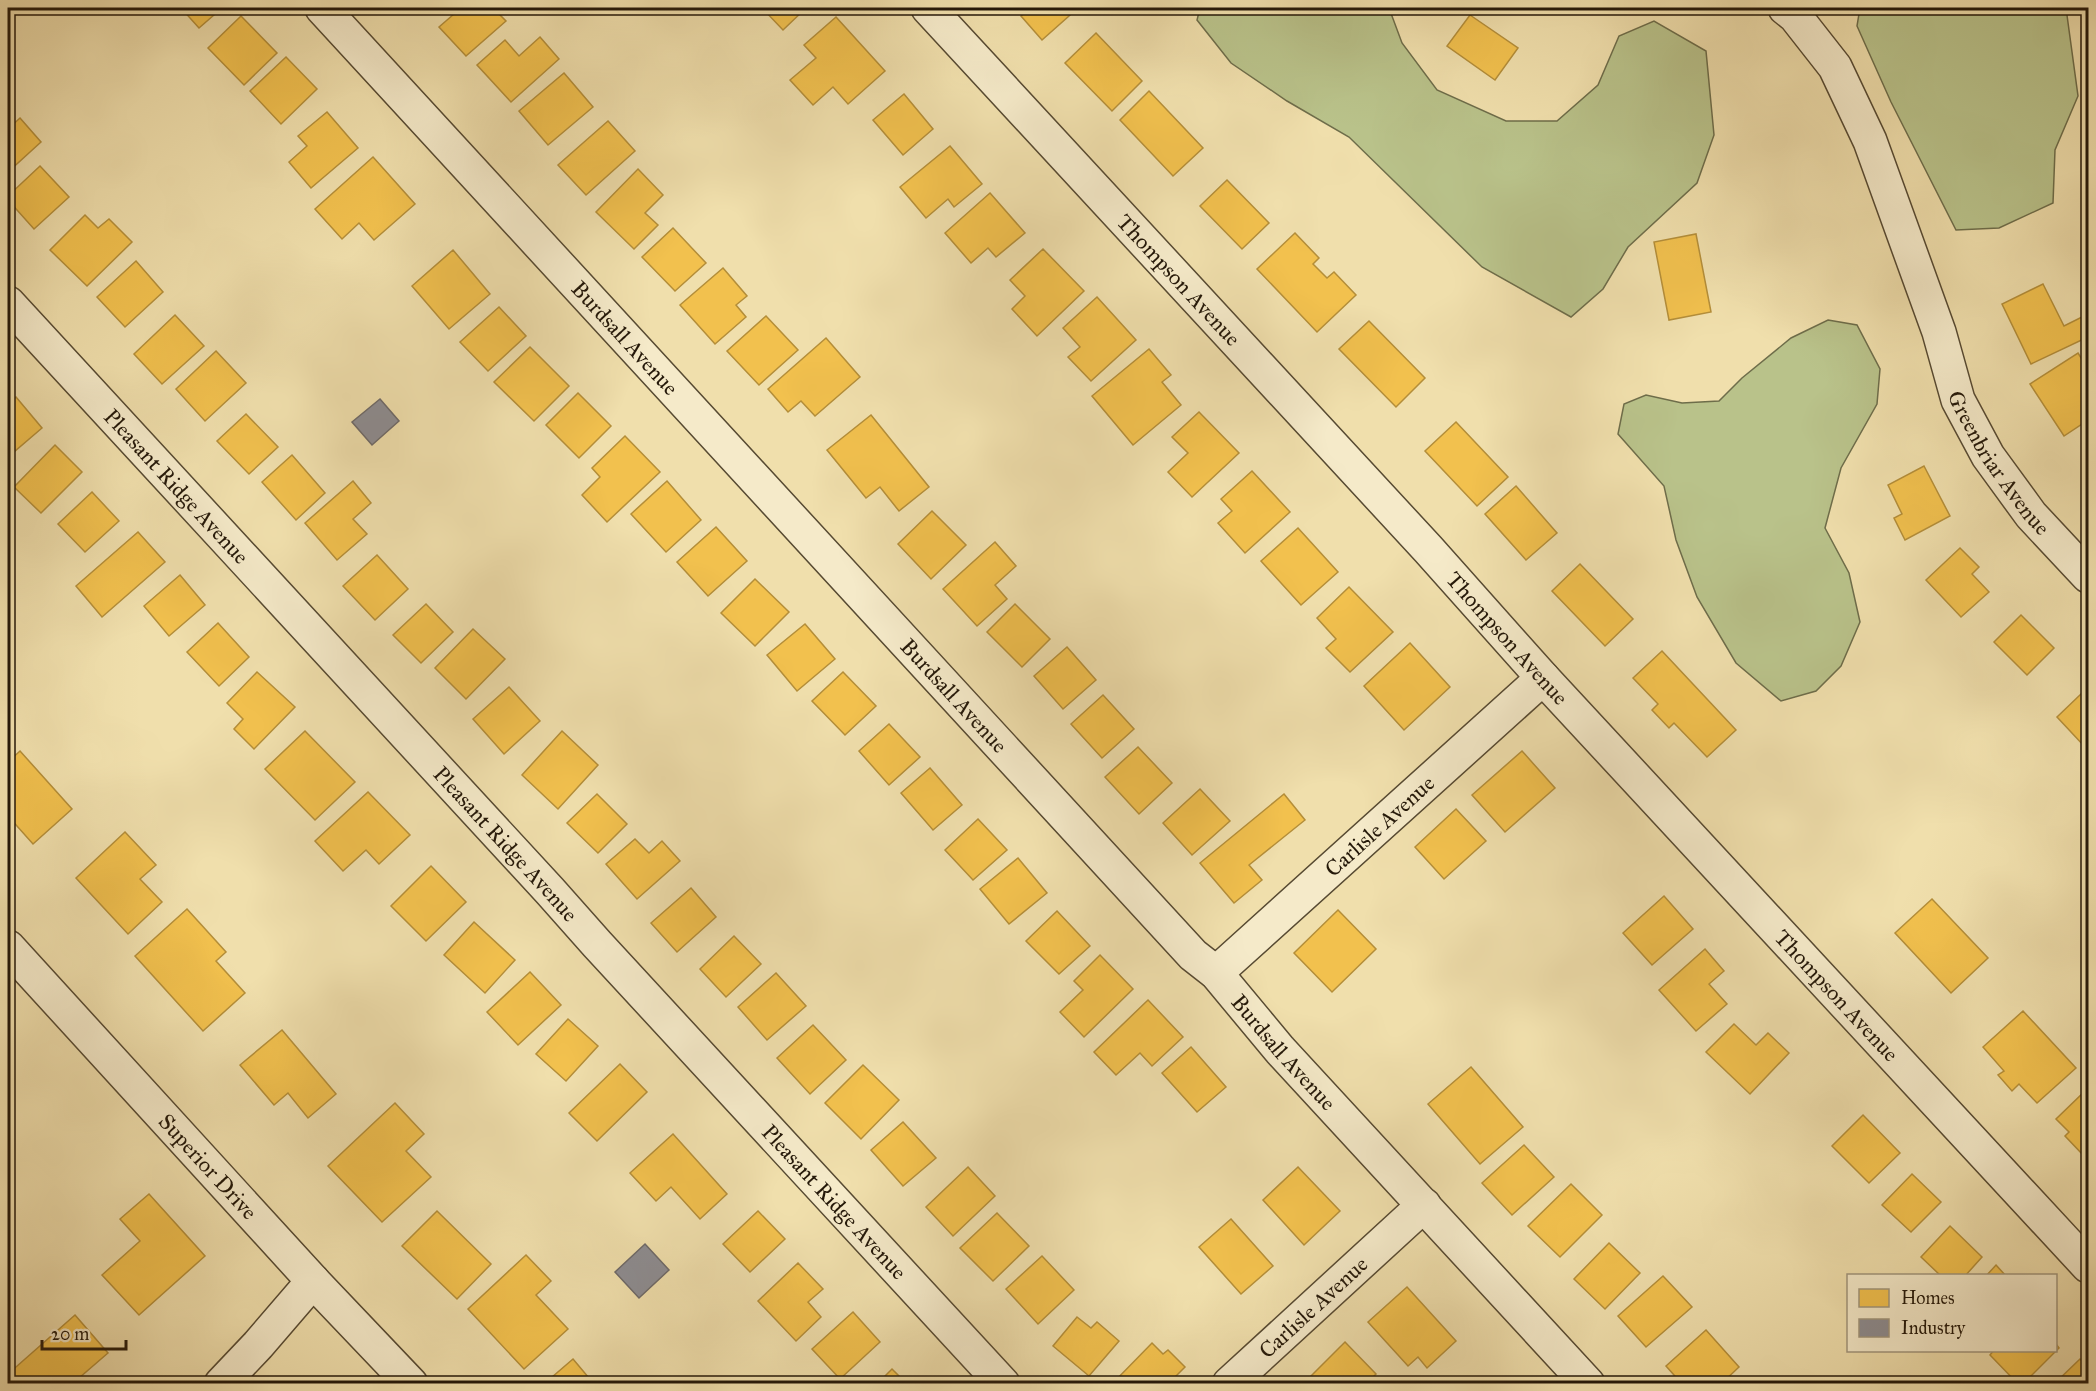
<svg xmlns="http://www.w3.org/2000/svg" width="2096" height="1391" font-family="'IM FELL Great Primer',serif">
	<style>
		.green { fill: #b9c28a; stroke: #6e6d4a; stroke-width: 1.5 }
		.homes { fill: #f2c14e; stroke: #b48e39; stroke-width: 1.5 }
		.industry { fill: #8d8d92; stroke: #6e6a69; stroke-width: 1.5 }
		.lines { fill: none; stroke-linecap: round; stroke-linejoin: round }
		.minor-casing { stroke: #574a32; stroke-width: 36 }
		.minor { stroke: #f5eac9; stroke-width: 33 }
		.labels { text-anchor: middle; stroke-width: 6; stroke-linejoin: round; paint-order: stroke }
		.street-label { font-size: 22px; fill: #241809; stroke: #f5eac9 }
	</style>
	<rect width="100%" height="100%" fill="#f0dfac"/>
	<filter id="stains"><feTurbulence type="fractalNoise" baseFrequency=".00333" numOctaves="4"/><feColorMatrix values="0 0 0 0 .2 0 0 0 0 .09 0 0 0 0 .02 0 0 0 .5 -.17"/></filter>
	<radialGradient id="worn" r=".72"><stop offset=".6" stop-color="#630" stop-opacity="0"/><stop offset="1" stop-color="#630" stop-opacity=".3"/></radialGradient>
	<g class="green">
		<polygon points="1200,8 1389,8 1402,43 1437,90 1506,121 1557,121 1598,85 1619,36 1654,21 1706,51 1714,135 1697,183 1628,247 1603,289 1571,317 1482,267 1349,137 1287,101 1231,63 1197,20"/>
		<polygon points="1860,8 2066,8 2078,96 2055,150 2053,203 1999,228 1956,230 1891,102 1857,26"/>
		<polygon points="1828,320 1857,325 1880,369 1877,404 1841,468 1825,528 1849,573 1860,622 1841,666 1816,691 1781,701 1736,663 1697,597 1676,540 1664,486 1618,434 1624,404 1646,395 1682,403 1719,401 1742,378 1791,338"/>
	</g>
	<g class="homes">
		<polygon points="181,8 222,8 199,28"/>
		<polygon points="461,8 493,8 506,21 466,56 439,27"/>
		<polygon points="762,8 806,8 783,30"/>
		<polygon points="1022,8 1078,8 1042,40 1021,16 1026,12"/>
		<polygon points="1470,15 1518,48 1495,80 1447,46"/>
		<polygon points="241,16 277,53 244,85 208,48"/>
		<polygon points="836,17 885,71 848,104 833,87 813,105 790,80 816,58 804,45"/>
		<polygon points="1096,33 1142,81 1112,111 1065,63"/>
		<polygon points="540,37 559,59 511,102 477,65 505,40 519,56"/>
		<polygon points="286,57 317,89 281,124 250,91"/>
		<polygon points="564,73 593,107 548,145 519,111"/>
		<polygon points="1149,91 1203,148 1173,176 1120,120"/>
		<polygon points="904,94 933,129 903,155 873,120"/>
		<polygon points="327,112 358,148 311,188 289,162 307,146 298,136"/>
		<polygon points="20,118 41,142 8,172 8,129"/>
		<polygon points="608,121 635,151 586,195 558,165"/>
		<polygon points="950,146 982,184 954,207 948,199 926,218 900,187"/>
		<polygon points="373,157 415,204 374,240 359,223 342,239 315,209"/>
		<polygon points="40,166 69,197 34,229 8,200 8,196"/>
		<polygon points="638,169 663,195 645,213 658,225 634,249 596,212"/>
		<polygon points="1227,180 1269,223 1242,249 1200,206"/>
		<polygon points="990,193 1025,233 996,257 988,248 971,263 945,233"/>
		<polygon points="85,215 98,228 109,219 132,242 87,286 50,250"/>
		<polygon points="673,228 706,263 675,291 642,257"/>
		<polygon points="1295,233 1319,258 1313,264 1327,278 1334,272 1356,295 1317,332 1257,269"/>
		<polygon points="1696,234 1711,312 1669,320 1654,242"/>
		<polygon points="1043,249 1084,291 1037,336 1012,309 1025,296 1010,280"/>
		<polygon points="453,250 490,294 449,329 412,286"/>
		<polygon points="136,261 163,292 125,327 97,297"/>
		<polygon points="723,268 747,296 736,305 746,317 715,344 680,305"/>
		<polygon points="2043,284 2064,326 2088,314 2088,337 2031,364 2002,304"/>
		<polygon points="1097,297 1136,340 1091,381 1068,357 1080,347 1063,328"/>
		<polygon points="499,307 526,336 488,371 460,342"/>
		<polygon points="175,315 204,346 162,384 134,354"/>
		<polygon points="766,316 798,350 759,385 727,351"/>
		<polygon points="1369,321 1425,378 1396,407 1339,349"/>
		<polygon points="826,338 860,377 815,416 801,401 788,412 768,389"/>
		<polygon points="530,347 569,386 534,421 494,382"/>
		<polygon points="1149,349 1171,375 1162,382 1181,405 1133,445 1092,396"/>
		<polygon points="216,351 246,383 205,421 176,389"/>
		<polygon points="2078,353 2088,369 2088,420 2064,436 2030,384"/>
		<polygon points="578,393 611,426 579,458 546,425"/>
		<polygon points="16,397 42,428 8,457 8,404"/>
		<polygon points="1199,412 1239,453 1192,497 1168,472 1188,453 1172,437"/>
		<polygon points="246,414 278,447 249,474 217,441"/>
		<polygon points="871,415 929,487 899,511 880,487 866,498 827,450"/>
		<polygon points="1456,422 1508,477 1477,506 1425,451"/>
		<polygon points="625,436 660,472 607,522 582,495 600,477 592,468"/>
		<polygon points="55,445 82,472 41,513 14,487"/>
		<polygon points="2088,454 2088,466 2082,459"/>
		<polygon points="292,455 325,493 296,520 262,482"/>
		<polygon points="1924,466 1950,516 1905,540 1894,518 1902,514 1888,485"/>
		<polygon points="1252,471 1290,512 1245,553 1218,523 1232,511 1221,499"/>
		<polygon points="353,481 371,503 353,519 367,534 337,560 305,523"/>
		<polygon points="667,481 701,520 666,552 631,514"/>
		<polygon points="1516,486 1557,533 1526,560 1485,514"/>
		<polygon points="92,492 119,521 85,552 58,524"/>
		<polygon points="932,511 966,545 931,579 898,544"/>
		<polygon points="716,527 747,561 708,596 677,562"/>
		<polygon points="1298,528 1338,572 1301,605 1261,561"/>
		<polygon points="138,532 165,562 102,617 76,586"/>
		<polygon points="995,542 1016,566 995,585 1007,599 977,626 943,589"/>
		<polygon points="1960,548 1979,567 1972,574 1989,592 1961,617 1926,580"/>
		<polygon points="377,555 408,589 375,620 343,586"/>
		<polygon points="1580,564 1633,619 1605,646 1552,591"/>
		<polygon points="180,575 205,605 169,636 144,606"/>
		<polygon points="755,579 789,612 755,646 721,613"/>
		<polygon points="1349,587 1393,632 1350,672 1326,648 1336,639 1317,618"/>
		<polygon points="426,604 453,632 421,663 393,635"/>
		<polygon points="1015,604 1050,639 1022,667 987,632"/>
		<polygon points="2021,615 2054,648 2027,675 1994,642"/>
		<polygon points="218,623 249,657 219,686 187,652"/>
		<polygon points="805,624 835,659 797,691 767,655"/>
		<polygon points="473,629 505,659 466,699 435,668"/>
		<polygon points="1410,643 1450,687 1404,730 1364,686"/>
		<polygon points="1067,647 1096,680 1063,709 1034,676"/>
		<polygon points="1662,651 1736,730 1707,757 1674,723 1669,728 1652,710 1658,704 1633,678"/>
		<polygon points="257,672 295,707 254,749 234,729 243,719 227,703"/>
		<polygon points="843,672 876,706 845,735 812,701"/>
		<polygon points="509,687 540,721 504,754 473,719"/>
		<polygon points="2082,693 2088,700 2088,745 2087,743 2084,746 2057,717"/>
		<polygon points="1103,695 1134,729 1102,758 1071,724"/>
		<polygon points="889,724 920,757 889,785 859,751"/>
		<polygon points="305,731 355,782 315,820 265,769"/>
		<polygon points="562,731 598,765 558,809 522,775"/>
		<polygon points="1138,747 1172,783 1139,814 1105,777"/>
		<polygon points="20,751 72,809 33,844 8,816 8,762"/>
		<polygon points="1522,751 1555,788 1505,832 1472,795"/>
		<polygon points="930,768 962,805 933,830 901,793"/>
		<polygon points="1200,789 1230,821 1192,855 1163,823"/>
		<polygon points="368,792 410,835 379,864 366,850 343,871 315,841"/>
		<polygon points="597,794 627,824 598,853 567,823"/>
		<polygon points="1284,794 1305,820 1249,865 1262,880 1234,903 1200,863"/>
		<polygon points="1456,809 1486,841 1444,879 1415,847"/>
		<polygon points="978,819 1007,850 973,880 945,850"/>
		<polygon points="125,832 156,865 140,879 162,902 128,934 76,878"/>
		<polygon points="635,839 649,853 662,841 680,861 637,899 606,864"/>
		<polygon points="1018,858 1047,893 1009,924 980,889"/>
		<polygon points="431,866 466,902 426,941 391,906"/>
		<polygon points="691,888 716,917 677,952 651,923"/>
		<polygon points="1664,896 1693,929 1652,965 1623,933"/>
		<polygon points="1932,899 1988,958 1951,993 1895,933"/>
		<polygon points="187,909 226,952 216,961 245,993 203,1031 135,956"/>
		<polygon points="1338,910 1376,949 1332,992 1294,953"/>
		<polygon points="1057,911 1090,946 1059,974 1026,941"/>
		<polygon points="474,922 515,960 485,993 444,955"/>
		<polygon points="734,936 761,964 726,997 700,969"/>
		<polygon points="1705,949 1724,971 1709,984 1727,1004 1696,1031 1659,990"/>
		<polygon points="1100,955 1133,989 1084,1037 1060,1012 1083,990 1074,981"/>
		<polygon points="530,972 561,1005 518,1045 487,1012"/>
		<polygon points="776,973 806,1006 767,1040 738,1007"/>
		<polygon points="1148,1000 1183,1037 1152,1066 1140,1053 1116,1075 1094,1052"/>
		<polygon points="2023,1011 2076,1068 2037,1103 2019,1084 2012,1091 1998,1075 2004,1071 1983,1047"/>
		<polygon points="568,1019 598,1046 566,1081 536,1054"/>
		<polygon points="1734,1024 1756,1045 1768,1033 1789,1053 1750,1094 1706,1052"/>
		<polygon points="813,1025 846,1060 810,1094 777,1058"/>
		<polygon points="282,1030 336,1094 308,1118 288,1093 274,1105 240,1065"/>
		<polygon points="1191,1047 1226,1087 1197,1112 1162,1073"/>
		<polygon points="620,1064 647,1092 597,1141 569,1113"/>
		<polygon points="863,1065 899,1100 861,1139 825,1103"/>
		<polygon points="1471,1067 1523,1127 1480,1164 1428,1104"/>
		<polygon points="2083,1093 2088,1100 2088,1153 2085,1157 2065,1136 2069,1132 2056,1119"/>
		<polygon points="395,1103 424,1134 406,1151 431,1177 382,1222 328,1166"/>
		<polygon points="1863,1115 1900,1153 1869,1183 1832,1146"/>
		<polygon points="903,1122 936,1158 903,1186 871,1150"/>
		<polygon points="673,1134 727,1194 700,1219 671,1187 656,1201 630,1173"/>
		<polygon points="1524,1145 1554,1177 1512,1215 1482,1183"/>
		<polygon points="968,1167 995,1196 953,1236 926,1207"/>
		<polygon points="1298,1167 1340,1211 1304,1245 1263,1200"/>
		<polygon points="1912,1174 1941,1202 1911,1232 1882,1205"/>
		<polygon points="1571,1184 1602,1215 1560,1257 1528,1226"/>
		<polygon points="149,1194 205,1256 139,1315 102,1275 140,1241 120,1219"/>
		<polygon points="437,1211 491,1264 457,1299 402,1246"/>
		<polygon points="758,1211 785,1239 750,1272 723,1244"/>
		<polygon points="997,1213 1029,1246 993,1281 960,1248"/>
		<polygon points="1231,1219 1273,1266 1241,1294 1199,1247"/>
		<polygon points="1950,1226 1982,1257 1965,1276 1941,1276 1921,1257"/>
		<polygon points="1609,1243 1640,1273 1605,1309 1574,1279"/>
		<polygon points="526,1255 551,1281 536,1295 568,1329 524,1369 468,1309"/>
		<polygon points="1042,1256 1074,1290 1038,1324 1006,1289"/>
		<polygon points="798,1263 823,1289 808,1302 821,1317 796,1341 758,1301"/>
		<polygon points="1996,1265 2006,1276 1986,1276"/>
		<polygon points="1663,1276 1692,1307 1646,1347 1618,1316"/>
		<polygon points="1407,1287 1456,1341 1427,1368 1418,1357 1408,1366 1368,1322"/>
		<polygon points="853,1312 880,1342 840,1379 812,1349"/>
		<polygon points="75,1315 108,1353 72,1384 11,1384 8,1380 8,1374"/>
		<polygon points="1077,1317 1091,1328 1097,1322 1119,1341 1089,1376 1053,1346"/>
		<polygon points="1706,1330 1739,1367 1721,1384 1682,1384 1666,1366"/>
		<polygon points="1345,1342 1376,1374 1366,1384 1303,1384"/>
		<polygon points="1152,1343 1163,1354 1168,1350 1185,1367 1168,1384 1112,1384"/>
		<polygon points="2056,1344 2059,1348 2023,1384 2018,1384 1990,1355 1994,1350 2056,1350"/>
		<polygon points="573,1359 594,1384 544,1384"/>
		<polygon points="2080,1359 2088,1367 2088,1384 2054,1384"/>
		<polygon points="892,1369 907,1384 877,1384"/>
	</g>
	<g class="industry">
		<polygon points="380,399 399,421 372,445 352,422"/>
		<polygon points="645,1244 669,1270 639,1298 615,1272"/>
		<polygon points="1857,1377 1863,1384 1849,1384"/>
	</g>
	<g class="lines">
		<defs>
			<g id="minor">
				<path id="s1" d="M322,8l871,947 23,18 64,77 308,334"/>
				<path id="s2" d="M928,8l500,541 115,129 545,588"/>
				<path id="s3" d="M1785,8l10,8 40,51 35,74 69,191 19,68 30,56 43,59 57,61"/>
				<path id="s4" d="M8,303l542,588 47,53 406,440"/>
				<path id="s5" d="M8,947l305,334 98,103"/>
				<path id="s6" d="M1216,973l327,-295"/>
				<polyline points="221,1384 258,1345 313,1281"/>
				<path id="s7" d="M1229,1384l195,-179"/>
			</g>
		</defs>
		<use href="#minor" class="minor-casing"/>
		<use href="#minor" class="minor"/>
	</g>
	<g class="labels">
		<g class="street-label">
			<text dy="8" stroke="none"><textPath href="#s2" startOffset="370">Thompson Avenue</textPath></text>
			<text dy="8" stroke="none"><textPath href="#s1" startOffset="448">Burdsall Avenue</textPath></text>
			<text dy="8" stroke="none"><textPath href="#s3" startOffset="508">Greenbriar Avenue</textPath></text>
			<text dy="8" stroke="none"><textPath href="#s4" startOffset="249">Pleasant Ridge Avenue</textPath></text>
			<text dy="8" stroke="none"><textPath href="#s2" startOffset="856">Thompson Avenue</textPath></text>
			<text dy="8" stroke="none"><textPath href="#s1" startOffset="934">Burdsall Avenue</textPath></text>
			<text dy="8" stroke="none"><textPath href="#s6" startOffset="220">Carlisle Avenue</textPath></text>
			<text dy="8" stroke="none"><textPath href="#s4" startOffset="735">Pleasant Ridge Avenue</textPath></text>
			<text dy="8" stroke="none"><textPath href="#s2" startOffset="1342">Thompson Avenue</textPath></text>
			<text dy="8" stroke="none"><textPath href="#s1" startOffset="1420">Burdsall Avenue</textPath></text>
			<text dy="8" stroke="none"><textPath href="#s5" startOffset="297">Superior Drive</textPath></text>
			<text dy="8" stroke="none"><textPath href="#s4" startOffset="1221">Pleasant Ridge Avenue</textPath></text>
			<text dy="8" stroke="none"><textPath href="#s7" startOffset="114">Carlisle Avenue</textPath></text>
		</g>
	</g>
	<rect width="2096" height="1391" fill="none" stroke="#f0dfac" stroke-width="30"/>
	<rect x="9" y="9" width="2078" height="1373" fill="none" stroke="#241809" stroke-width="3"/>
	<rect x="15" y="15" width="2066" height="1361" fill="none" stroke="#241809" stroke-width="1.5"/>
	<rect x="1847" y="1274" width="210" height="78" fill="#f5eac9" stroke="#a1967c" stroke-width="1.5"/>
	<rect x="1859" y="1289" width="30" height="18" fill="#f2c14e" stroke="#a1967c" stroke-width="1.5"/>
	<text x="1901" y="1304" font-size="18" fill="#241809">Homes</text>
	<rect x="1859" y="1319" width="30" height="18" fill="#8d8d92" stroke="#a1967c" stroke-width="1.5"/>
	<text x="1901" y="1334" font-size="18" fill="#241809">Industry</text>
	<path d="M42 1340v9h84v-9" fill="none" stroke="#241809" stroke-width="3"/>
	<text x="51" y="1340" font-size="18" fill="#241809" stroke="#f5eac9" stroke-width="4.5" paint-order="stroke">20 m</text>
	<rect width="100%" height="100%" filter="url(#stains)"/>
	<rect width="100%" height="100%" fill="url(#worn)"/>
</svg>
